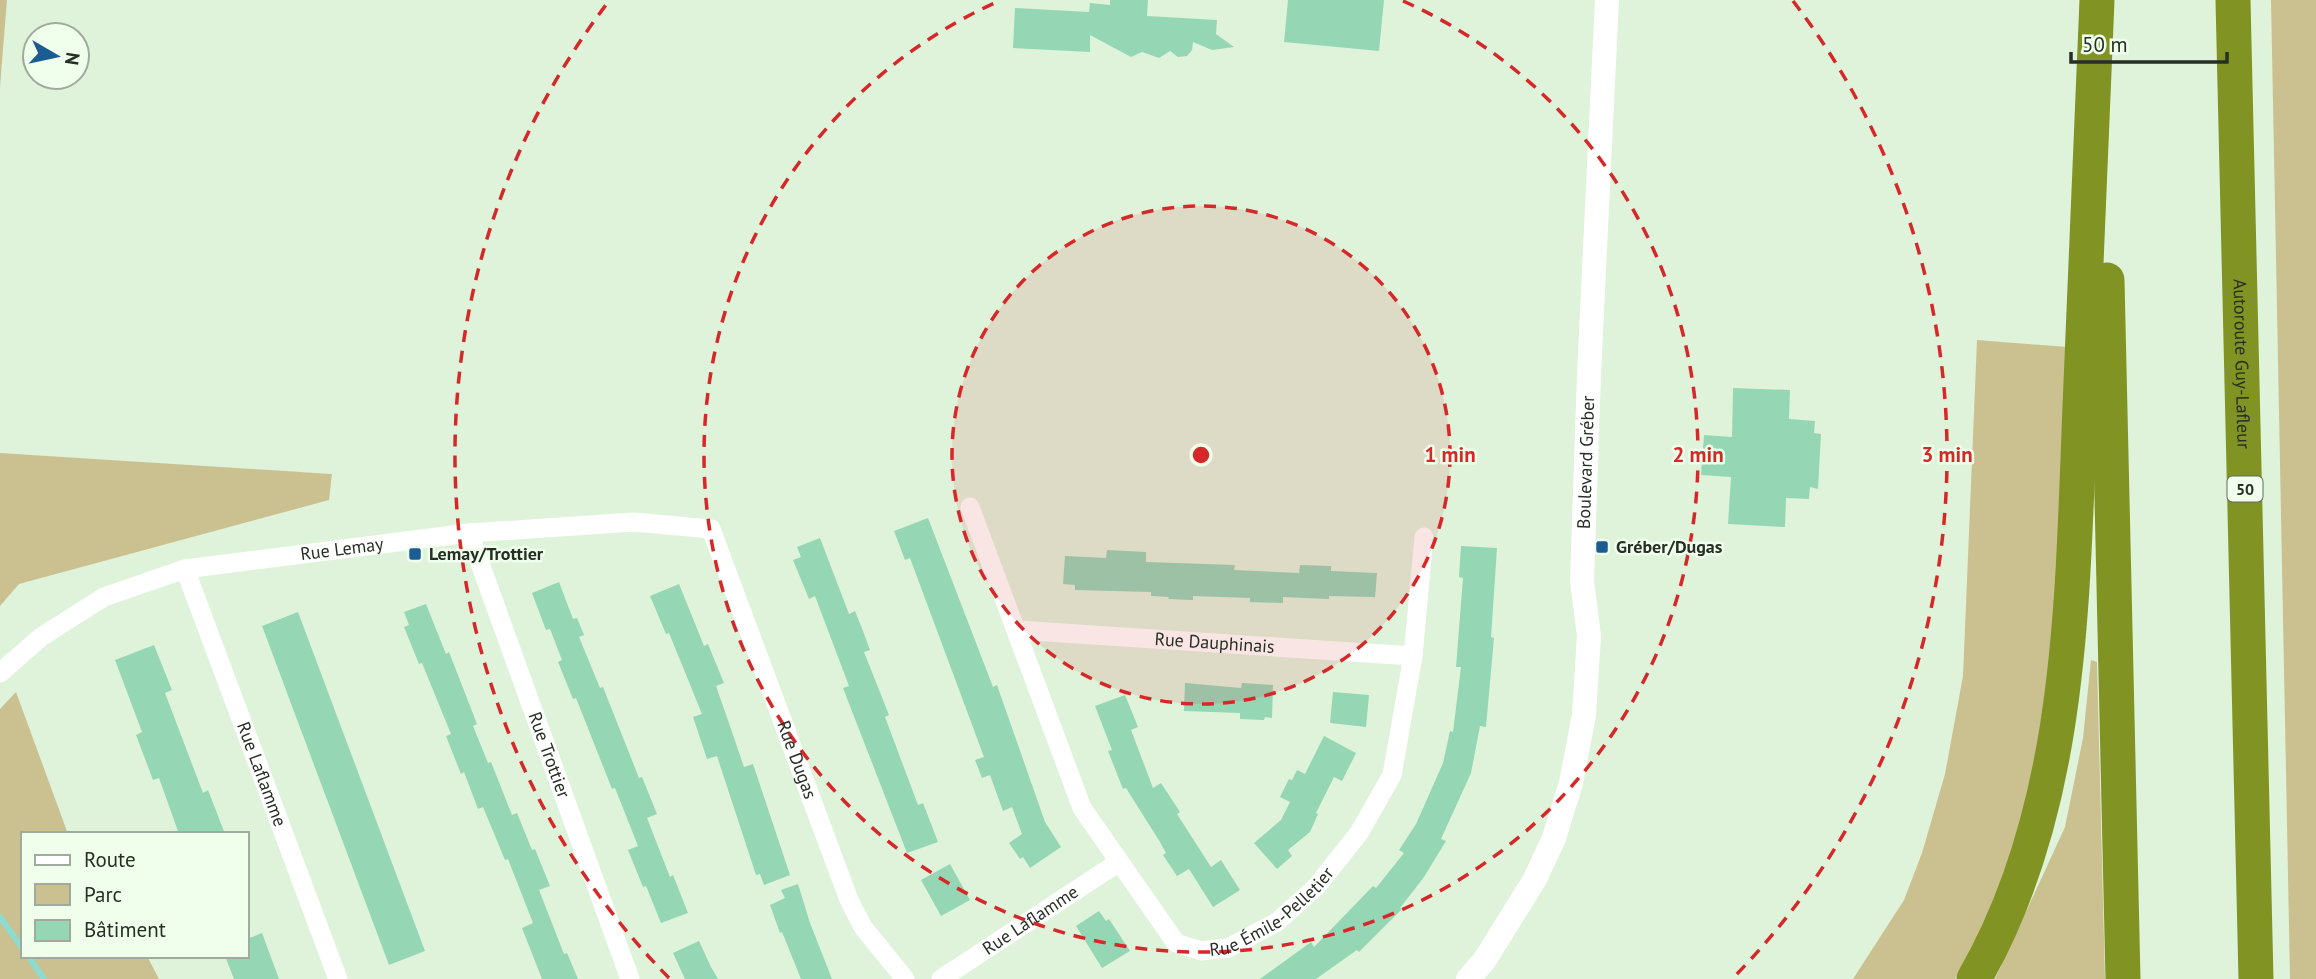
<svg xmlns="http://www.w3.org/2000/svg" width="2316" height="979" font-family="'PT Sans',sans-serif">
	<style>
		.green { fill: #cbc190 }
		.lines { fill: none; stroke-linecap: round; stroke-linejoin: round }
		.stream { stroke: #8cdccf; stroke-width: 6 }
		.building { fill: #95d6b5 }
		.minor { stroke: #fff; stroke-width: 19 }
		.tertiary { stroke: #fff; stroke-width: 24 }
		.motorway { stroke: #819423; stroke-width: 35 }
		.ring { fill: none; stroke: #d62828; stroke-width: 3.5; stroke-dasharray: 12 9 }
		.poi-dot { fill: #1b5c92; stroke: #efffec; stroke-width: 2.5 }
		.labels { text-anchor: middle; stroke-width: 5; stroke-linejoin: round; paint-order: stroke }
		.shield { fill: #efffec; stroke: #626d61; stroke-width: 2 }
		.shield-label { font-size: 16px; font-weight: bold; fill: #262e25 }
		.street-label { font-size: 18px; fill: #262e25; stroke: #efffec }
		.poi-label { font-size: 18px; font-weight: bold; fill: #262e25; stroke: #efffec; text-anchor: start }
		.centre { fill: #d62828; stroke: #efffec; stroke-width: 3.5 }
		.ring-label { font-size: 21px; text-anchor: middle; font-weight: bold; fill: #d62828; stroke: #efffec; stroke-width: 5; stroke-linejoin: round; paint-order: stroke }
	</style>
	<rect width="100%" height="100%" fill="#dff3db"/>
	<g class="green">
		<polygon points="0,0 7,0 0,87"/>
		<polygon points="2271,0 2316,0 2316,979 2290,979"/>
		<polygon points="1977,340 2068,347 2062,529 2049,676 2023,826 1991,914 1955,979 1853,979 1904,900 1922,853 1945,774 1963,676"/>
		<polygon points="0,453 331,474 332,474 329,500 19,584 0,606"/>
		<polygon points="2091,660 2097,662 2105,979 1995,979 2065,827 2083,738"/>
		<polygon points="16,692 68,834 23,834 23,956 147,956 159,979 0,979 0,709"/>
	</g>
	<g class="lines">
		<g class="stream">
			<polyline points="0,917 23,949"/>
			<polyline points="28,956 44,979"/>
		</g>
	</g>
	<g class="building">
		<polygon points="1110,0 1148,0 1147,16 1217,20 1216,34 1234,47 1212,50 1193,42 1192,50 1187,56 1178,57 1170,51 1159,58 1142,52 1131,57 1090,35 1090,52 1013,48 1015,8 1089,12 1090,3 1110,5"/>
		<polygon points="1288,0 1384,0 1379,51 1284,42"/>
		<polygon points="1733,388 1790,390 1789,419 1815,421 1814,433 1821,434 1818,489 1810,487 1809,499 1786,498 1785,527 1728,524 1731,477 1701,475 1704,435 1732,437"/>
		<polygon points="928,518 993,687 997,685 1045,822 1061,847 1030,868 1023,857 1020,859 1009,843 1022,834 1012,807 1003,811 990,775 982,778 975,760 984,757 910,558 905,560 894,531"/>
		<polygon points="820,538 849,614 855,611 863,631 870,650 864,652 889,715 885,717 918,805 923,803 938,842 907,853 843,688 849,686 815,596 809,599 793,560 801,557 797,547"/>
		<polygon points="1461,546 1497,548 1491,637 1494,638 1486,727 1480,726 1471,773 1441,839 1446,841 1424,877 1400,908 1402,909 1359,952 1357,950 1316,979 1260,979 1311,942 1314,947 1373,886 1376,888 1404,853 1399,850 1416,824 1443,763 1450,731 1453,732 1461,667 1456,667 1463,578 1459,577"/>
		<polygon points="1107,550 1146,552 1146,562 1235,565 1234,570 1299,573 1300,565 1331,566 1331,571 1377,573 1375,597 1329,596 1329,599 1283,597 1283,603 1250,602 1250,598 1193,596 1193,600 1168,599 1169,597 1151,596 1151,592 1075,590 1075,585 1063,584 1065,556 1106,558"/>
		<polygon points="559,582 573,619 577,618 584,635 579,637 600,688 603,687 639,778 642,777 657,814 647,818 670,877 673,875 688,913 661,923 646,886 643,887 628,850 638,846 615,788 612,789 576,698 573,699 558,662 562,660 550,629 546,630 532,593"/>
		<polygon points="679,584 704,646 708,644 724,683 716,686 731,729 744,767 753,764 790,875 764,885 760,874 756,875 717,756 707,759 693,717 702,714 669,633 666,634 650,596"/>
		<polygon points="426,604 446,654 449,652 477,724 473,726 488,763 491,762 512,815 517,813 532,850 535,849 550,886 539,890 564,954 567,953 578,979 542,979 522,928 533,923 508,859 505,860 483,807 478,809 464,772 461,774 446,736 451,734 422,663 419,664 404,627 409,625 404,612"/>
		<polygon points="298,612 425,951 389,965 262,626"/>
		<polygon points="154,645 172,690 165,693 203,793 208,790 225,834 179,834 159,778 153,780 136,735 142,732 115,660"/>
		<polygon points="1185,683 1241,688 1242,683 1273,685 1272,718 1265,717 1264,720 1240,719 1240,713 1184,711"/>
		<polygon points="1333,692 1369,695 1366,727 1330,723"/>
		<polygon points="1125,695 1138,727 1131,730 1153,788 1161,783 1180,812 1177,814 1211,867 1221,860 1240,890 1213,907 1189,869 1177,876 1163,855 1166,853 1160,842 1126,788 1123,789 1108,751 1112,750 1095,706"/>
		<polygon points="1324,736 1356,753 1342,781 1334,777 1316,813 1318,814 1310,832 1288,850 1292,856 1277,869 1254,843 1281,820 1290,802 1280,797 1289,779 1292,780 1297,770 1305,774"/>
		<polygon points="950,864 970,900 941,916 921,880"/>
		<polygon points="798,884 810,923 832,979 801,979 782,932 780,933 770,905 785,898 781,890"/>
		<polygon points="1099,911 1106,921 1109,919 1130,951 1102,968 1076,926"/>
		<polygon points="262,933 279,979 234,979 225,956 247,956 247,939"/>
		<polygon points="699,941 711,967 718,979 685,979 673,953"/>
	</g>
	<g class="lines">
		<g class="minor">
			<path id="s1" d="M970,507l112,301 94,135 25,8 27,-3 49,-26 39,-35 43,-54 33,-58 21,-119 11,-119"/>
			<path id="s2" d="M469,533l161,446"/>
			<path id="s3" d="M185,569l153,410"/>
			<path id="s4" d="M1017,630l396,26"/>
			<path id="s5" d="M0,673l41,-36 63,-40 81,-28 284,-36 165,-11 77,7 138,371 14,27 42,52"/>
			<path id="s6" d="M941,979l178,-117"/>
		</g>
		<path class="tertiary" id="s7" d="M1468,979l16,-18 51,-82 19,-41 17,-55 13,-68 5,-79 -7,-55 7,-207 18,-374"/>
		<g class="motorway">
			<path id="s8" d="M2233,0l23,979"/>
			<polyline points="2107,280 2123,979"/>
			<path d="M1974,979c99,-172 98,-379 106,-572 6,-136 11,-271 17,-407"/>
		</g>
	</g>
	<circle cx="1201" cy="455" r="249" fill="#d62828" fill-opacity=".12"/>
	<g class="ring">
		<circle cx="1201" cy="455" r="249"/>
		<path d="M1403 1A497 497 0 1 1 999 1"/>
		<path d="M669 978A746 746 0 0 1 609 1M1793 1A746 746 0 0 1 1733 978"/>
	</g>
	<g class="poi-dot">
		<rect x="1595" y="540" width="14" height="14" rx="3.5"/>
		<rect x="408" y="547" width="14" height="14" rx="3.5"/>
	</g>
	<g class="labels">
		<rect class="shield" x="2227.5" y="476.5" width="35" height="25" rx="5"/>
		<g class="shield-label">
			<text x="2245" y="495">50</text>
		</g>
		<g class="street-label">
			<text dy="6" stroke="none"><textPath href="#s8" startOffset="364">Autoroute Guy-Lafleur</textPath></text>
			<text dy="6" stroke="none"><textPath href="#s7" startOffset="546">Boulevard Gréber</textPath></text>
			<text dy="6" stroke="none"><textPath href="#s5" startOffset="373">Rue Lemay</textPath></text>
			<text dy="6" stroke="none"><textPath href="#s4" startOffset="198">Rue Dauphinais</textPath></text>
			<text dy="6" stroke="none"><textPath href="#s2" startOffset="236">Rue Trottier</textPath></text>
			<text dy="6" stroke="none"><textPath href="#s5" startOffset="990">Rue Dugas</textPath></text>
			<text dy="6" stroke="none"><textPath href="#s3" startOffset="219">Rue Laflamme</textPath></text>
			<text dy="6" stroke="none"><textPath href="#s1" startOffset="595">Rue Émile-Pelletier</textPath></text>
			<text dy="6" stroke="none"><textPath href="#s6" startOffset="107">Rue Laflamme</textPath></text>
		</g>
		<g class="poi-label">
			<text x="1616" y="553">Gréber/Dugas</text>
			<text x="429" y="560">Lemay/Trottier</text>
		</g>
	</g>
	<circle cx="1201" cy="455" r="10" class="centre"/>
	<g class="ring-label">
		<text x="1450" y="462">1 min</text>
		<text x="1698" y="462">2 min</text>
		<text x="1947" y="462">3 min</text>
	</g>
	<rect x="21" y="832" width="228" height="126" fill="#efffec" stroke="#9fab9c" stroke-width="2"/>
	<rect x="35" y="855" width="35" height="10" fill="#ffffff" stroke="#9fab9c" stroke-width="2"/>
	<text x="84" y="867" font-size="21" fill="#262e25">Route</text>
	<rect x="35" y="884" width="35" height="21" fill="#cbc190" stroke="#9fab9c" stroke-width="2"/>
	<text x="84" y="902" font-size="21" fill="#262e25">Parc</text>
	<rect x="35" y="920" width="35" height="21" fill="#95d6b5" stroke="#9fab9c" stroke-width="2"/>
	<text x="84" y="937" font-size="21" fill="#262e25">Bâtiment</text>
	<g transform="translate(56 56) rotate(99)"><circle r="33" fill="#efffec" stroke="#9fab9c" stroke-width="2"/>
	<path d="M0-5L12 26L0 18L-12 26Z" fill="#1b5c92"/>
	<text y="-10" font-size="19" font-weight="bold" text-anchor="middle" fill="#262e25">N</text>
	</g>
	<path d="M2071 52v10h156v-10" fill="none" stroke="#262e25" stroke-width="3.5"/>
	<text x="2082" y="52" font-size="21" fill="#262e25" stroke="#efffec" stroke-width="5" paint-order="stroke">50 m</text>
</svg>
